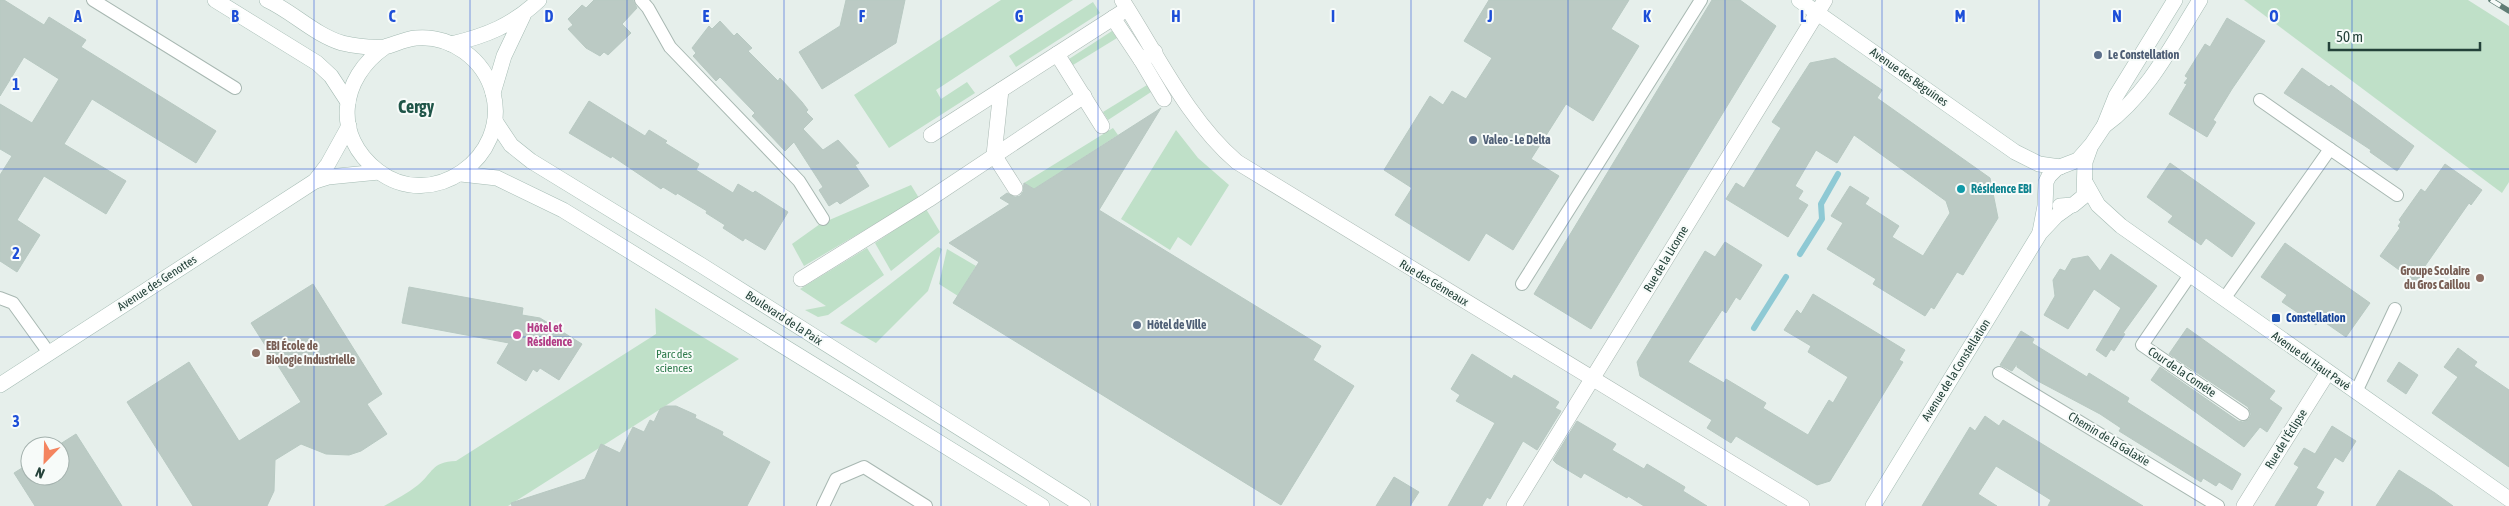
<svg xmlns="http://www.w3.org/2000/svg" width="2509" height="506" font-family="'Asap Condensed',sans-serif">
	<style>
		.green { fill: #bfe0c8 }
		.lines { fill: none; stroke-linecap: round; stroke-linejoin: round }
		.stream { stroke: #8ec9d4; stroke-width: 6 }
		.building { fill: #bbcac4; stroke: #b8c9c2 }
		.lane-casing { stroke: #a8b8b2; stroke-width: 14 }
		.street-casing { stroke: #a8b8b2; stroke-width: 16 }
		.secondary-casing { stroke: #a4bbb3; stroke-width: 16 }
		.lane { stroke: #fff; stroke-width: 12 }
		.street { stroke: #fff; stroke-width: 15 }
		.secondary { stroke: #fff; stroke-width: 15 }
		.rail-casing { stroke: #5f7d75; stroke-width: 5.5 }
		.rail { stroke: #f7fbf9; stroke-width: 4; stroke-dasharray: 11; stroke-linecap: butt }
		.grid { fill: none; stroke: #1d4ed8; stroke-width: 1; stroke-opacity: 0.55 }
		.service-dot { fill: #5c6f8a; stroke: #f7fbf9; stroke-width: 2 }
		.culture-dot { fill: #0f9aa8; stroke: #f7fbf9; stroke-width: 2 }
		.education-dot { fill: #8d6e63; stroke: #f7fbf9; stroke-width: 2 }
		.transit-dot { fill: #1a4fb4; stroke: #f7fbf9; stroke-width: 2 }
		.hotel-dot { fill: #d1479c; stroke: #f7fbf9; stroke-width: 2 }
		.labels { text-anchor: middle; stroke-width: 4; stroke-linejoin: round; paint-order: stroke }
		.service-label { font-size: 12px; font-weight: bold; fill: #4e5e75; stroke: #f7fbf9; text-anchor: start }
		.street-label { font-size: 12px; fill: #24423a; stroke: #f7fbf9 }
		.culture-label { font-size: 12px; font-weight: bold; fill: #0d838f; stroke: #f7fbf9; text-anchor: start }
		.education-label { font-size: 12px; font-weight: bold; fill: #785e54; stroke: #f7fbf9; text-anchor: end }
		.transit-label { font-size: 12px; font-weight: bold; fill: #164399; stroke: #f7fbf9; text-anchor: start }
		.hotel-label { font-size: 12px; font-weight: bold; fill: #b23c85; stroke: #f7fbf9; text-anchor: start }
		.park-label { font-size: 12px; fill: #2d7a4b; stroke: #f7fbf9 }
		.district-label { font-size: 18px; font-weight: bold; fill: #1f5548; stroke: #f7fbf9 }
		.grid-label { font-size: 16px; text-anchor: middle; font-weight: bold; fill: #1d4ed8; stroke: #f7fbf9; stroke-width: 4; stroke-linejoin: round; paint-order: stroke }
	</style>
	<rect width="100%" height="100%" fill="#e6efeb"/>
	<g class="green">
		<polygon points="1001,0 1073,0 936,90 941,99 967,82 975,93 889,148 854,95"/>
		<polygon points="2244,0 2468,0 2509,26 2509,182 2502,193"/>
		<polygon points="1093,2 1100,13 1016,67 1009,56"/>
		<polygon points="1112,31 1117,38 1073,65 1069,59"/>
		<polygon points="1147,85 1151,92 1108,120 1103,112"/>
		<polygon points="1113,128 1118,135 1034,189 1024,183"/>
		<polygon points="1176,130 1198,158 1229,185 1191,246 1178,237 1170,250 1121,219"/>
		<polygon points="911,185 919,198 804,266 792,244 820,224"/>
		<polygon points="926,209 940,232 891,271 875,243"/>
		<polygon points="938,247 942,249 928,291 876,343 840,323"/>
		<polygon points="867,248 884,275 828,315 818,317 805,310 826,306 800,289"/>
		<polygon points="947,249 976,266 958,296 939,284"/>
		<path d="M655,308l84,51 -231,147h-124c12,-7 24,-13 34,-21 15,-12 13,-23 38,-24l200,-127z"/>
	</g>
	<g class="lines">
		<g class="stream">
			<polyline points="1800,254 1822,219 1821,204 1838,174"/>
			<polyline points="1754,328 1786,277"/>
		</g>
	</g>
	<g class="building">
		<polygon points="0,0 4,0 44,25 49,17 86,40 81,47 216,131 196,163 92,99 64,144 126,181 106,214 44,176 17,220 40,235 17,272 0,261 0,175 12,156 0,149 0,104 32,123 59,79 24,57 0,96"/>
		<polygon points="594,0 633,0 637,8 622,24 631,33 608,55 604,52 600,56 586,48 568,29 573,25 568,19 582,5 586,8"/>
		<polygon points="846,0 905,0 896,43 822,89 799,52 840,26"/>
		<polygon points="1489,0 1629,0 1611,29 1639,46 1593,121 1566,104 1531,159 1559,176 1513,250 1486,233 1469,261 1395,215 1412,188 1384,170 1430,96 1443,105 1452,91 1466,99 1492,58 1464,41"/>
		<polygon points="1712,0 1740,0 1776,26 1591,329 1534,294"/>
		<polygon points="2227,18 2265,41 2232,89 2213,120 2216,122 2207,137 2169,114 2187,84 2184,83 2188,78 2185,76 2205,44 2210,47"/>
		<polygon points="720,21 734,36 737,33 752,48 748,51 778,81 780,78 802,102 808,110 806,112 813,119 803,129 823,150 838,140 859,163 855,165 869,186 840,204 837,201 829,206 819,190 823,187 794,142 785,151 752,116 755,113 720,77 716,81 693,56 696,53 692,48 709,26 712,29"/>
		<polygon points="1835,58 1882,90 1877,98 1990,178 1998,218 1963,275 1957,272 1934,309 1931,307 1925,316 1873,284 1876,279 1827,249 1843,223 1831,216 1850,186 1869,198 1865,204 1899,226 1892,237 1923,256 1950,213 1946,201 1854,135 1837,163 1816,150 1795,186 1803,191 1798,199 1808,205 1788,237 1726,199 1736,183 1744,188 1781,128 1772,122 1810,63"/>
		<polygon points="2302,68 2329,87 2331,85 2414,146 2397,171 2370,152 2371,150 2284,93"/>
		<polygon points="589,101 645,136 649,130 667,141 665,143 699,164 696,170 733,193 738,184 753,193 755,191 788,212 765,250 745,238 743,241 723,228 725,225 706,213 707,211 677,193 676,195 663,187 661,189 612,156 611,158 569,133"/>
		<polygon points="1161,108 1099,210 1321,346 1313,360 1354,386 1281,505 953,303 979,262 949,243 1010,204 1000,198 1007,193 1015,197 1020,196 1023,192 1024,183 1034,189"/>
		<polygon points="2170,163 2255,223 2232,257 2206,238 2201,245 2168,222 2173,216 2147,197"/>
		<polygon points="2445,164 2482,190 2471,205 2469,203 2425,266 2428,268 2417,283 2380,256 2400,228 2398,226 2401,222 2399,220 2421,189 2425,192"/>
		<polygon points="1725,242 1762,265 1740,300 1736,297 1726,313 1722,310 1688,362 1724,383 1726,379 1766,403 1763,408 1808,435 1829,400 1833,403 1848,377 1808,352 1811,346 1784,330 1797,310 1801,314 1813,294 1905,350 1899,360 1903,362 1830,481 1817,485 1736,436 1731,443 1707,428 1712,420 1640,376 1637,362 1705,251 1715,257"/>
		<polygon points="2285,243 2370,303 2346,337 2320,319 2316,325 2282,302 2287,295 2261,277"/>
		<polygon points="2111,254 2157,286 2123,333 2125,334 2114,351 2111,349 2106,357 2096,350 2121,308 2094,289 2068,329 2044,315 2055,296 2053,280 2060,269 2065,271 2072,259 2088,256 2100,271"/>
		<polygon points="313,284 382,394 367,404 387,434 361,451 349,455 326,454 301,444 275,460 274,491 267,506 193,506 127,402 189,362 239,441 301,402 251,323"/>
		<polygon points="409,287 523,308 522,315 540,318 582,344 559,380 540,368 537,372 533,369 526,381 497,363 509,343 402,323"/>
		<polygon points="2187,328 2275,391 2269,399 2282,408 2267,432 2260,427 2244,447 2151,380 2160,367 2238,421 2243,422 2249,419 2251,414 2248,407 2169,354"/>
		<polygon points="2021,331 2034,339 2032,343 2087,377 2089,373 2129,398 2127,402 2241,474 2232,490 2219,482 2216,486 2203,478 2201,482 2119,431 2121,428 2100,414 2036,380 2017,367 2017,364 2012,371 2000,365"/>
		<polygon points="2458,348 2477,362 2474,366 2509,390 2509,467 2432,413 2458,377 2444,367"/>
		<polygon points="1472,354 1512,379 1514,375 1559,402 1555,408 1561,411 1537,450 1523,441 1490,499 1487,497 1482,506 1448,506 1495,423 1456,401 1460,395 1451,389"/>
		<polygon points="2399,362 2418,375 2406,394 2387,381"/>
		<polygon points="666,406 676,406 696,415 695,418 723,432 722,435 770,462 747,506 512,506 511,503 585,479 601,444 620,453 633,427 644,432 650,420 654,422 660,409"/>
		<polygon points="1985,416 1999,426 2003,420 2143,506 2048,506 2051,500 1996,466 1978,494 1997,506 1922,506 1970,427 1975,431"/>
		<polygon points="1577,421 1616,444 1612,450 1644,469 1647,464 1685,487 1683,491 1707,506 1644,506 1628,496 1627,498 1584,473 1581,478 1556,463 1553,460"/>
		<polygon points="2332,426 2356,441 2343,462 2335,457 2316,488 2324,492 2316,506 2275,506 2299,467 2294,464 2304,448 2315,454"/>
		<polygon points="76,434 122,506 35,506 14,473 30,463 30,476 60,476 60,446 57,446"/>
		<polygon points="2399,470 2435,493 2453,506 2376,506"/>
		<polygon points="1394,477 1419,492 1410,506 1376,506"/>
	</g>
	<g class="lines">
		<defs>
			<g id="lane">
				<polyline points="93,0 235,88"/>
				<polyline points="641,0 648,8 670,47 799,181 823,219"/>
				<polyline points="2260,100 2330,149"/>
				<polyline points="2190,275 2142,345 2243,414"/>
				<polyline points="1522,284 1701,0"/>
				<polyline points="0,298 13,303 49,353"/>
				<polyline points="2224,299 2330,149 2397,195"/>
				<polyline points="1999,373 2218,506"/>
				<polyline points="2356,392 2395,309"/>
				<polyline points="823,506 836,479 864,467 926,506"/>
			</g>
			<g id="street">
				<path d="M1122,0c35,54 66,120 115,162l565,344"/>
				<polyline points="1113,18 1141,60"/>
				<polyline points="1155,52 1141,60 1164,99"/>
				<polyline points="1057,54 1102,126"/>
				<polyline points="1001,90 994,155 1015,188"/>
				<polyline points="931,135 1127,9"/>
				<polyline points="801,279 928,200 1084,96"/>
				<polyline points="1514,506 1825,0"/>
				<polyline points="2244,506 2328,372"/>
			</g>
			<g id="secondary">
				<polyline points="215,0 317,63 331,76 348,102"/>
				<path d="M267,0c26,12 48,35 75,43 13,3 28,5 42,4 10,-2 20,-8 32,-9 35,-3 68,21 77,55 17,64 -61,120 -115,78 -46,-35 -38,-93 7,-124"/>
				<polyline points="1799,0 2015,152 2039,164 2060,167"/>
				<path d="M451,44c35,-8 62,-19 88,-44"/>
				<polyline points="493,93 504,56 523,16"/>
				<polyline points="495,121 511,145 531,161 701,265 1083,506"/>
				<path d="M2104,126c44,-32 68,-81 96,-126"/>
				<polyline points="461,174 497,178 563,210 1042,506"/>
				<polyline points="315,181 328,177 379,172"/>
				<polyline points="2085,182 2098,205 2121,226 2509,499"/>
				<polyline points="2060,206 2073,205 2084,196 2085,162 2090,148"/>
				<polyline points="2040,232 2045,206 2046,182 2049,176 2057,168 2078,160 2092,144 2104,126 2116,96 2175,0"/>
				<polyline points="0,385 315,181 328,164 349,126"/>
				<polyline points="1873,506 2040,233 2056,216 2070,206"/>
			</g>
		</defs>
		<use href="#lane" class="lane-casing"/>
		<use href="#street" class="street-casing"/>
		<use href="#secondary" class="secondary-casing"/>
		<use href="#lane" class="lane"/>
		<use href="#street" class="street"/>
		<use href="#secondary" class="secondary"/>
		<defs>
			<polyline id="rail" points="2491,0 2509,11"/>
		</defs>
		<use href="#rail" class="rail-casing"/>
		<use href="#rail" class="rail"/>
	</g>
	<path class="grid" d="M157,0v506M314,0v506M470,0v506M627,0v506M784,0v506M941,0v506M1098,0v506M1254,0v506M1411,0v506M1568,0v506M1725,0v506M1882,0v506M2039,0v506M2195,0v506M2352,0v506M0,169h2509M0,337h2509"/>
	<g class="service-dot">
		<circle cx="2098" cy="55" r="5"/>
		<circle cx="1473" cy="140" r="5"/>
		<circle cx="1137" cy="325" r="5"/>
	</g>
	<circle class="culture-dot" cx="1961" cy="189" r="5"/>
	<g class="education-dot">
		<circle cx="2480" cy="278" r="5"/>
		<circle cx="256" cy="353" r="5"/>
	</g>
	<rect class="transit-dot" x="2271" y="313" width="10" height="10" rx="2.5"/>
	<circle class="hotel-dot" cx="517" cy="335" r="5"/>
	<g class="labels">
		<g class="service-label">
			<text x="2108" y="59">Le Constellation</text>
			<text x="1483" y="144">Valeo - Le Delta</text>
			<text x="1147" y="329">Hôtel de Ville</text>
		</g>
		<g class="street-label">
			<text transform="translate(1909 77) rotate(35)" y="4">Avenue des Béguines</text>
			<text transform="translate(1666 259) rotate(-59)" y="4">Rue de la Licorne</text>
			<text transform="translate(157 283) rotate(-33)" y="4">Avenue des Genottes</text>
			<text transform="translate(1434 283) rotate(31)" y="4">Rue des Gémeaux</text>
			<text transform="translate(784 318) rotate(33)" y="4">Boulevard de la Paix</text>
			<text transform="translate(2311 361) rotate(35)" y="4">Avenue du Haut Pavé</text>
			<text transform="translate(1956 370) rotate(-58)" y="4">Avenue de la Constellation</text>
			<text transform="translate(2182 372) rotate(34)" y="4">Cour de la Cométe</text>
			<text transform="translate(2109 439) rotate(31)" y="4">Chemin de la Galaxie</text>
			<text transform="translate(2286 439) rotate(-58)" y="4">Rue de l'Éclipse</text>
		</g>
		<g class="culture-label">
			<text x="1971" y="193">Résidence EBI</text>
		</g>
		<g class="education-label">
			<text x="2470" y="275">Groupe Scolaire<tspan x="2470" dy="14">du Gros Caillou</tspan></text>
			<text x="266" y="350" text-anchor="start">EBI École de<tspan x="266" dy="14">Biologie Industrielle</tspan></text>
		</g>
		<g class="transit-label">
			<text x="2286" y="322">Constellation</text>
		</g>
		<g class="hotel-label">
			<text x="527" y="332">Hôtel et<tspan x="527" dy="14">Résidence</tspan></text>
		</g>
		<g class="park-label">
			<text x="674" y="358">Parc des<tspan x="674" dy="14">sciences</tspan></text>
		</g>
		<g class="district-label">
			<text x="416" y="113">Cergy</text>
		</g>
	</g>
	<g class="grid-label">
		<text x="78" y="22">A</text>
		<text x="235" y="22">B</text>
		<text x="392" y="22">C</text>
		<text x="549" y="22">D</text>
		<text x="706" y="22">E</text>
		<text x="862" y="22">F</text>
		<text x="1019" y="22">G</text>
		<text x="1176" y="22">H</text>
		<text x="1333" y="22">I</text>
		<text x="1490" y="22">J</text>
		<text x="1647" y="22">K</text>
		<text x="1803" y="22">L</text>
		<text x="1960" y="22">M</text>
		<text x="2117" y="22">N</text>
		<text x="2274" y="22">O</text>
		<text x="16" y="90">1</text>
		<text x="16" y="259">2</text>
		<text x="16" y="427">3</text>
	</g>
	<g transform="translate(45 461) rotate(203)"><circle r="24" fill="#f7fbf9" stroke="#a3b1ad"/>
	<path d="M0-4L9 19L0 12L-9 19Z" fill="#f4845f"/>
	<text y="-8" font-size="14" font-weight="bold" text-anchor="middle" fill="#24423a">N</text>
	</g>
	<path d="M2329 42v8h151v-8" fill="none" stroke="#24423a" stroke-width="2.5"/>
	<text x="2336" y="42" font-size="15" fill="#24423a" stroke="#f7fbf9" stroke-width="4" paint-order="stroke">50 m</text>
</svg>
